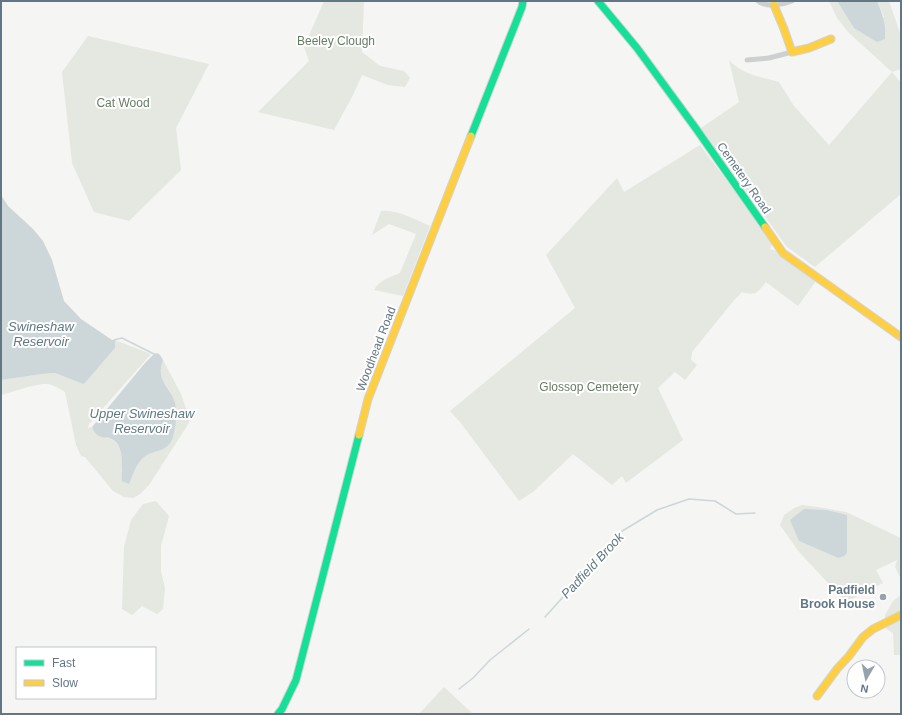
<svg xmlns="http://www.w3.org/2000/svg" width="902" height="715" font-family="Arial,sans-serif">
	<style>
		.green { fill: #e4e8e1; fill-rule: evenodd }
		.water { fill: #cdd6d8 }
		.lines { fill: none; stroke-linecap: round; stroke-linejoin: round }
		.stream { stroke: #cdd6d8; stroke-width: 1.5 }
		.fast-casing { stroke: #d1d3d3; stroke-width: 9 }
		.slow-casing { stroke: #d1d3d3; stroke-width: 9 }
		.street { stroke: #ced0d0; stroke-width: 5 }
		.fast { stroke: #16e098; stroke-width: 7 }
		.slow { stroke: #ffcf43; stroke-width: 7 }
		.poi-dot { fill: #96a2ac; stroke: #fff; stroke-width: 1.5 }
		.labels { text-anchor: middle; stroke-width: 4; stroke-linejoin: round; paint-order: stroke }
		.park-label { font-size: 12px; fill: #687c63; stroke: #fff }
		.street-label { font-size: 12px; fill: #637685; stroke: #fff }
		.poi-label { font-size: 12px; font-weight: bold; fill: #637685; stroke: #fff; text-anchor: end }
		.water-label { font-size: 13px; font-style: italic; fill: #5f7982; stroke: #fff }
	</style>
	<rect width="100%" height="100%" fill="#f5f5f3"/>
	<g class="green">
		<polygon points="324,1 364,1 362,52 380,66 404,71 410,78 405,87 388,85 362,75 352,97 334,130 258,112 309,61 304,47"/>
		<path d="M829,1h8l17,27 30,-11 -7,-16h12l12,35v33l-9,3 9,11v111l-86,73 -28,-20 -86,-119 38,-26 -10,-42c12,14 32,17 50,22l15,24 35,39 63,-73 -43,-39 -12,-15z"/>
		<polygon points="88,36 209,64 176,128 181,170 129,221 94,212 72,163 62,72"/>
		<path d="M700,145l71,95 1,5 -2,4 7,2 39,30 -18,25 -32,-24c-9,11 -10,14 -24,10l-7,7 -43,53 -1,8 6,5 -12,15 -10,-8 -17,16 25,52 -57,43 -4,-7 -10,9 -39,-31 -40,38 -14,9 -59,-79 -10,-11 125,-103 -29,-53 71,-77 7,14z"/>
		<path d="M381,211c15,-2 35,9 49,15l-27,70 -29,-6c5,-10 17,-13 26,-17l16,-39 -27,-10 -17,11z"/>
		<path d="M115,340l36,14 -62,70 -1,4 4,-1c7,15 15,6 24,16 5,6 6,14 6,21 0,3 -1,7 0,10 1,3 5,7 7,10 5,-10 8,-24 19,-30 4,-2 9,-3 13,-4l15,-35 -2,-13 -4,-11 -7,-9 -3,-7 1,-9 2,-6 18,34 9,26 -3,6 -38,59 -9,9 -7,4 -9,-1 -11,-6 -28,-34 -4,-1 -5,-11 -11,-53c-5,-3 -11,-7 -17,-8 -11,-1 -36,8 -47,11v-15l41,-6 13,-1 28,11 2,-1 30,-35z"/>
		<polygon points="156,501 169,516 161,546 161,572 165,588 163,609 157,614 142,606 132,615 122,609 124,547 131,520 143,504"/>
		<path d="M802,505l16,2 28,5 55,26v40l-1,-1 -5,-10 2,-7 -21,10 7,13 -37,19 -47,-50 -19,-27 4,-10 10,-7zM847,515v38l-9,5 -39,-17z"/>
		<polygon points="901,595 901,655 894,655 893,633 885,628 885,615 893,601"/>
		<polygon points="444,687 473,714 419,714"/>
	</g>
	<g class="water">
		<path d="M837,1h40c6,15 9,22 8,38l-8,3 -23,-14z"/>
		<polygon points="1,195 8,206 33,229 43,241 52,260 64,301 81,319 112,340 115,340 115,348 85,383 83,384 55,373 42,374 1,380"/>
		<path d="M157,353l3,2 3,5c-8,22 7,25 12,43 2,11 1,23 -2,34 -6,18 -21,11 -31,22 -7,7 -9,17 -13,25l-7,-3c-1,-13 4,-38 -13,-43 -2,-1 -4,0 -7,-1 -5,-1 -8,-5 -10,-10l53,-64 8,-8z"/>
		<polygon points="804,509 826,510 847,515 847,553 844,556 838,558 799,541 790,520"/>
	</g>
	<g class="lines">
		<g class="stream">
			<polyline points="114,340 122,338 156,355"/>
			<polyline points="545,617 608,547 619,533 657,510 689,499 715,501 736,514 755,513"/>
			<polyline points="459,689 473,678 490,660 529,629"/>
		</g>
		<defs>
			<g id="fast">
				<polyline points="598,1 637,48 697,130 765,227"/>
				<polyline points="471,136 522,7 523,1"/>
				<polyline points="278,714 282,709 296,680 359,435"/>
			</g>
			<g id="slow">
				<polyline points="774,5 784,29 792,52 809,48 831,39"/>
				<polyline points="765,227 783,253 901,337"/>
				<polyline points="359,435 368,399 471,136"/>
				<polyline points="817,696 837,669 849,656 863,637 873,629 901,615"/>
			</g>
		</defs>
		<use href="#fast" class="fast-casing"/>
		<use href="#slow" class="slow-casing"/>
		<g class="street">
			<path d="M758,1c9,7 24,4 34,0"/>
			<polyline points="747,60 769,58 792,52"/>
		</g>
		<use href="#fast" class="fast"/>
		<use href="#slow" class="slow"/>
	</g>
	<circle class="poi-dot" cx="883" cy="597" r="4"/>
	<g class="labels">
		<g class="park-label">
			<text x="336" y="45">Beeley Clough</text>
			<text x="123" y="107">Cat Wood</text>
			<text x="589" y="391">Glossop Cemetery</text>
		</g>
		<g class="street-label">
			<text transform="translate(744 178) rotate(55)" y="4">Cemetery Road</text>
			<text transform="translate(376 349) rotate(-69)" y="4">Woodhead Road</text>
		</g>
		<g class="poi-label">
			<text x="875" y="594">Padfield<tspan x="875" dy="14">Brook House</tspan></text>
		</g>
		<g class="water-label">
			<text x="41" y="331">Swineshaw<tspan x="41" dy="15">Reservoir</tspan></text>
			<text x="142" y="418">Upper Swineshaw<tspan x="142" dy="15">Reservoir</tspan></text>
			<text transform="translate(592 565) rotate(-47)" y="5">Padfield Brook</text>
		</g>
	</g>
	<rect width="902" height="715" fill="none" stroke="#637685" stroke-width="4"/>
	<rect x="16" y="647" width="140" height="52" fill="#ffffff" stroke="#c1c8ce"/>
	<rect x="24" y="660" width="20" height="6" fill="#16e098" stroke="#c1c8ce"/>
	<text x="52" y="667" font-size="12" fill="#637685">Fast</text>
	<rect x="24" y="680" width="20" height="6" fill="#ffcf43" stroke="#c1c8ce"/>
	<text x="52" y="687" font-size="12" fill="#637685">Slow</text>
	<g transform="translate(866 679) rotate(189)"><circle r="19" fill="#ffffff" stroke="#c1c8ce"/>
	<path d="M0-3L7 15L0 10L-7 15Z" fill="#96a2ac"/>
	<text y="-6" font-size="11" font-weight="bold" text-anchor="middle" fill="#637685">N</text>
	</g>
</svg>
